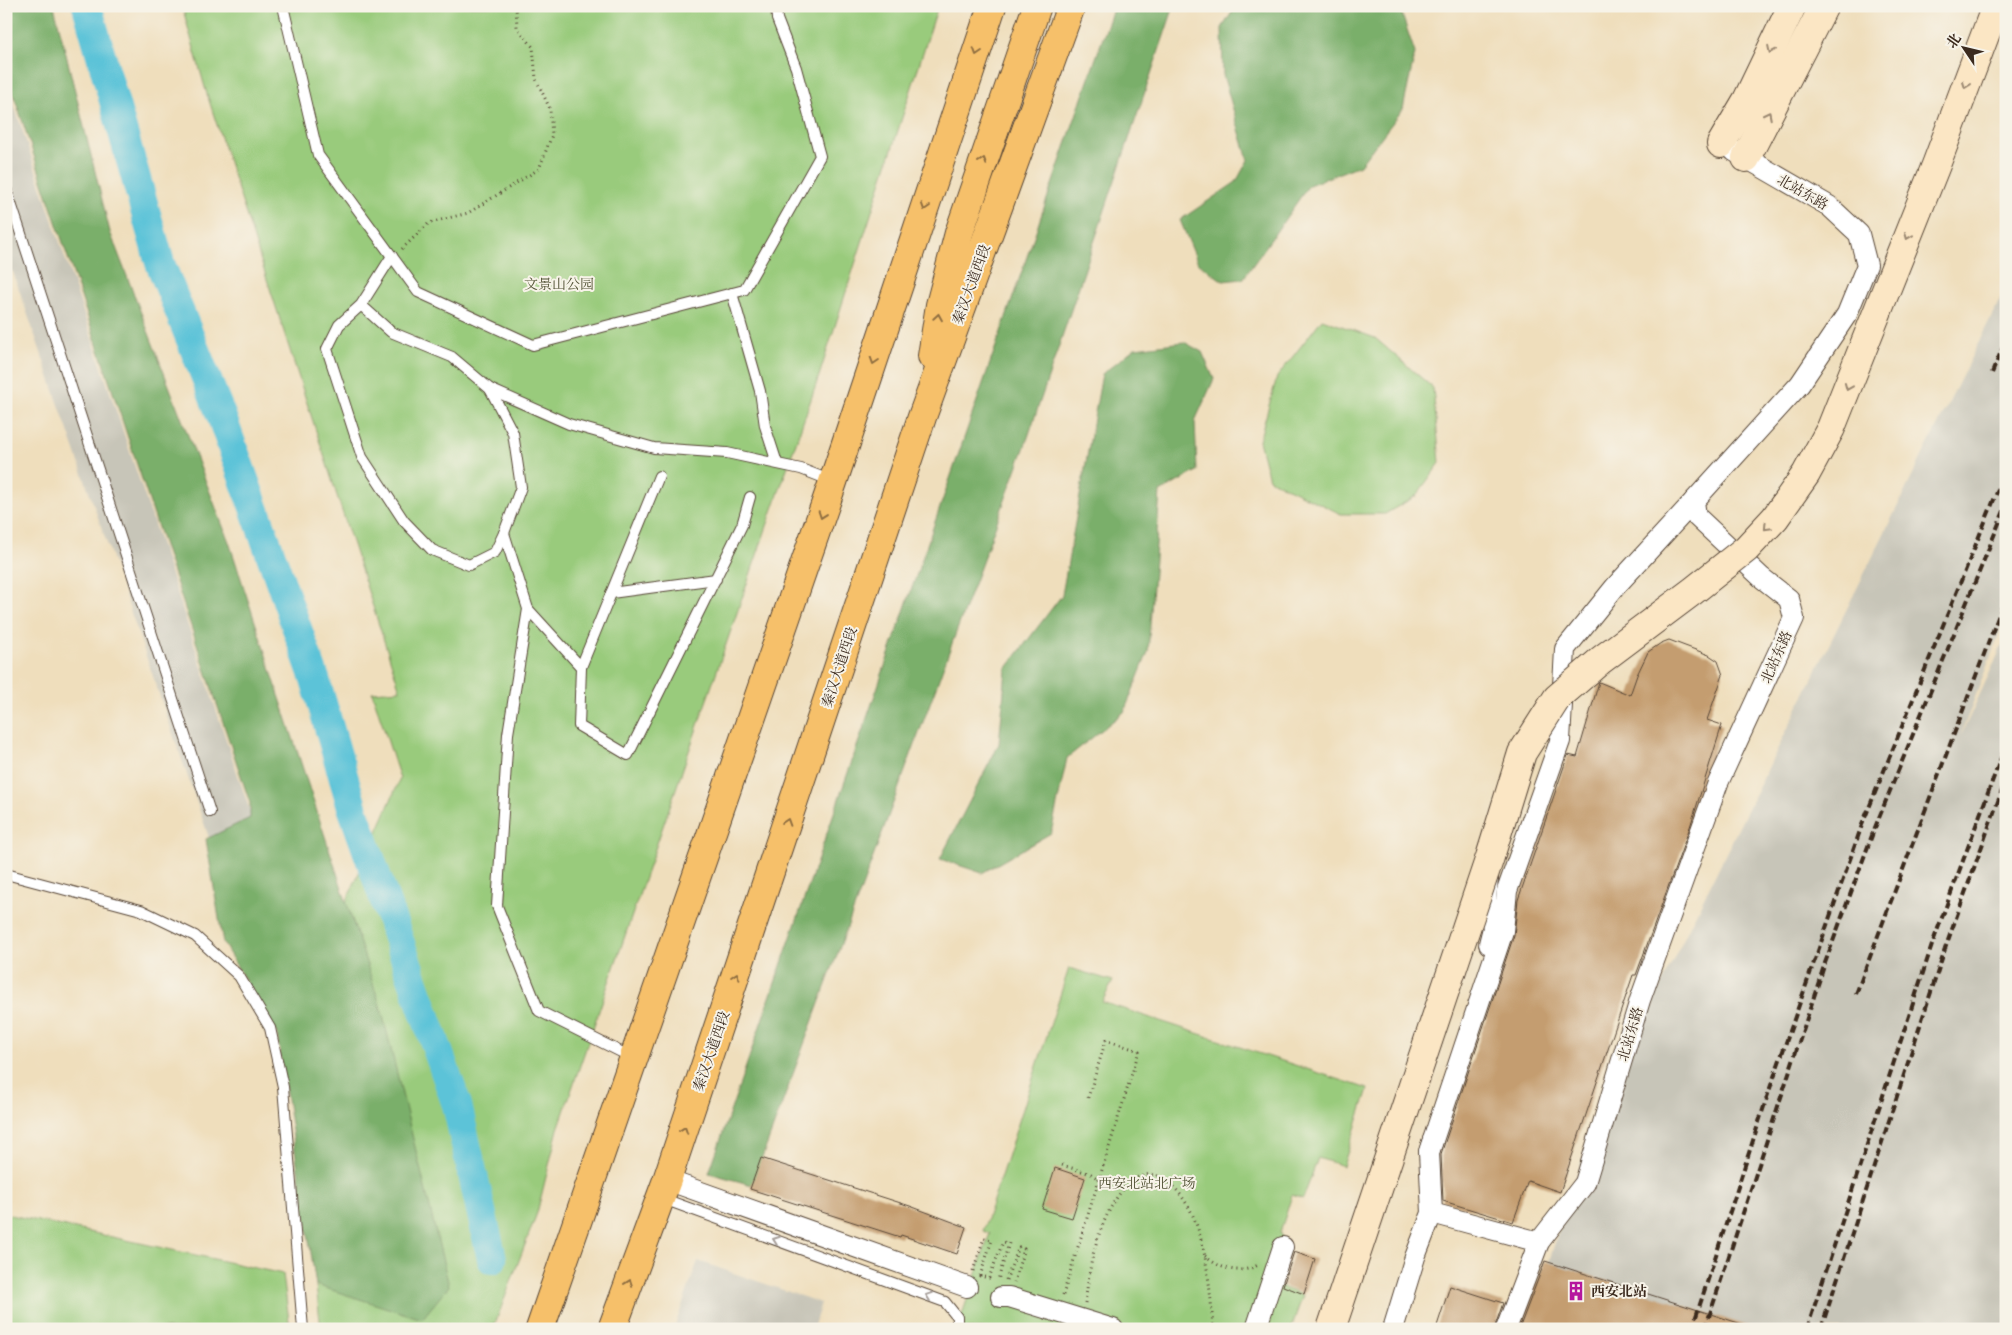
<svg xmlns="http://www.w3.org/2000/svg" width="2012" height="1335" font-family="'Libre Caslon Text','Noto Serif SC',serif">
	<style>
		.industrial { fill: #c7c5b8 }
		.green { fill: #99cb7b; stroke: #6a7a4c }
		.forest { fill: #7aaf6b; stroke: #5a6c44 }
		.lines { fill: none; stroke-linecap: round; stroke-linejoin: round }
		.river { stroke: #5bc3d8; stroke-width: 30 }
		.building { fill: #c49d6f }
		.lane-casing { stroke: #564536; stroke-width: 12 }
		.street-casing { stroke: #564536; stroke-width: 22 }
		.secondary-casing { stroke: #564536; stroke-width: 30 }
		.primary-casing { stroke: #564536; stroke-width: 30 }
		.path { stroke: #564536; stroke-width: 3; stroke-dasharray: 1 4; stroke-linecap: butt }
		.lane { stroke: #fff; stroke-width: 10 }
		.street { stroke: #fff; stroke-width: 20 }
		.secondary { stroke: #fbe6c4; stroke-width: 28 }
		.primary { stroke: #f6c06b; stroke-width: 28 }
		.rail { stroke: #3b2a1e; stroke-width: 4; stroke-dasharray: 8 4; stroke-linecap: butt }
		.secondary-bridge-casing { stroke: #564536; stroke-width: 30; stroke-linecap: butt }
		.secondary-bridge { stroke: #fbe6c4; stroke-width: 28 }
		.oneway { stroke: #9b8871 }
		.oneway2 { stroke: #8f6e41 }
		.oneway3 { stroke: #a79f9a }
		.labels { text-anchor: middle; stroke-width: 4; stroke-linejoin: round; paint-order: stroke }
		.street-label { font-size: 14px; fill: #3b2a1e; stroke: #f7f3e8 }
		.park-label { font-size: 14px; fill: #525235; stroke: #f7f3e8 }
		.poi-label { font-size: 14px; font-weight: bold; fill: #3b2a1e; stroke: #f7f3e8; text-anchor: start }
	</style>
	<rect width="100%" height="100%" fill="#f7f3e8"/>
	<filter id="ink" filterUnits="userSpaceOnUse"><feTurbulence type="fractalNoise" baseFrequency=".02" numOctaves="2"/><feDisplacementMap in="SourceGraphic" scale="10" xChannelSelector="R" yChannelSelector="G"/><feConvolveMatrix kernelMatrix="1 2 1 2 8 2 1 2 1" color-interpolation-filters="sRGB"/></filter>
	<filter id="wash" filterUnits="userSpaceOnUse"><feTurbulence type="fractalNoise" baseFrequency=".0096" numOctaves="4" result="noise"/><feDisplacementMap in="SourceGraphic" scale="20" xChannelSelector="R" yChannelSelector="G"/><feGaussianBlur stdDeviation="1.12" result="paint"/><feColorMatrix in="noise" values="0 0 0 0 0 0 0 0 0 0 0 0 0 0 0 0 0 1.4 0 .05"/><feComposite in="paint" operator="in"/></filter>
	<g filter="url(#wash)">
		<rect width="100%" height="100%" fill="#efdebc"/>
		<g class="industrial">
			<polygon points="6,81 259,838 215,855 13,272 6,270"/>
			<polygon points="2006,287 2006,616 1958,742 2006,637 2006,1329 1527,1329 1596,1116"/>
			<polygon points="698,1261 821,1303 813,1329 674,1329"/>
		</g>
		<g class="green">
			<polygon points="182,6 938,6 818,379 558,1129 537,1213 493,1329 321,1329 287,1037 400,779 372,692 400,690 206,91"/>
			<polygon points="1322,319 1375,338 1433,388 1440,463 1416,496 1385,514 1341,514 1269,479 1259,441 1277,377"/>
			<polygon points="1069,968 1113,981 1102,1002 1368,1089 1343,1166 1318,1158 1303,1199 1292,1195 1280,1233 1288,1252 1276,1285 1303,1295 1291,1329 957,1329 990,1233 983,1231"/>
			<polygon points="6,1214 283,1274 290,1329 6,1329"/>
		</g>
		<g class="forest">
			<polygon points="6,6 54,6 110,232 229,542 381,1008 449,1286 422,1319 316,1285 277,1034 223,943 206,839 250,818 250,803 6,72"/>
			<polygon points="1114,6 1174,6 1025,446 752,1185 709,1173"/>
			<polygon points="1236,6 1399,6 1415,53 1403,109 1360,165 1309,185 1243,279 1223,281 1198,263 1180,220 1236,182 1248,160 1223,75 1222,28"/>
			<polygon points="1184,342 1202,352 1214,379 1195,421 1197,471 1160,492 1148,652 1124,712 1067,758 1051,833 982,873 940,859 999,744 1006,669 1062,595 1102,374 1135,348"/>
		</g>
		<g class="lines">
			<polyline class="river" points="87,6 160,263 221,415 315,679 353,810 457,1105 492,1259"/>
		</g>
		<g id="blocks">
			<g class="building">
				<polygon points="1669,640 1709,655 1718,661 1723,675 1707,720 1722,725 1690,827 1636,975 1633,975 1560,1192 1528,1181 1513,1222 1443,1201 1441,1154 1514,935 1518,900 1568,755 1577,757 1599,682 1630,695 1637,675 1648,652 1661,643"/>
				<polygon points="761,1158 910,1206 966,1227 957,1254 901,1235 900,1237 750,1189"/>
				<polygon points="1055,1168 1085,1178 1072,1218 1042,1209"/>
				<polygon points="1294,1252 1315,1259 1304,1294 1283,1286"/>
				<polygon points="1545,1261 1748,1326 1748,1329 1519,1329"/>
				<polygon points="1450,1286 1503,1303 1494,1329 1436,1329"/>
			</g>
		</g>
	</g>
	<g filter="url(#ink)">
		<use href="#blocks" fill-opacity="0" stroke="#564536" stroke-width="1"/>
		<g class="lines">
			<defs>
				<g id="lane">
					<polyline points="283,6 318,155 418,292 533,345 744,290 820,156 796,68 777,19 776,6"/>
					<polyline points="6,188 210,812"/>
					<polyline points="732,293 760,391 765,426 777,463"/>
					<polyline points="361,305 391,332 452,357 490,389 513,433 521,487 504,533 495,552 469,565 432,550 404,521 362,457 327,349 339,325 361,305 392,256"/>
					<polyline points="490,389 569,424 654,448 727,453 801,469 832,481"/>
					<polyline points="504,533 528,609 508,734 497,906 539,1011 633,1058"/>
					<polyline points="611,593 716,579"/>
					<polyline points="528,609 581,667 579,726 628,755 742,525 750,497"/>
					<polyline points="581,667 659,476"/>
					<polyline points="6,874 141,910 195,936 239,976 270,1028 283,1087 303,1329"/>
					<polyline points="661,1198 945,1302 957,1317 957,1329"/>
				</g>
				<g id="street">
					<polyline points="1488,879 1486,899 1493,928 1489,944"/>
					<polyline points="1429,1152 1503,931 1507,891 1560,741 1565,649 1615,587 1694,501"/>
					<polyline points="667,1180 967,1287"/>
					<polyline points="1432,1213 1539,1242"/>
					<polyline points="1001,1297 1009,1297 1113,1329"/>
					<polyline points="1256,1329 1283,1247"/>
					<polyline points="1393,1329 1415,1257 1432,1213 1429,1152 1433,1140"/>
					<polyline points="1506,1329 1539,1242 1585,1183 1640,1000 1718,783 1794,618 1789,599 1762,578 1696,516 1694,501 1800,384 1847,314 1867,265 1859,234 1829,206 1734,151"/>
				</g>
				<g id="secondary">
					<polyline points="1721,144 1747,100 1792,6"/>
					<polyline points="1746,158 1824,6"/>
				</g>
				<g id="primary">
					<polyline points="932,356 940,305 959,233 1037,6"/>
					<polyline points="540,1329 833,482 992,6"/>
					<polyline points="612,1329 667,1180 922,417 1071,6"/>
				</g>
			</defs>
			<use href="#lane" class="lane-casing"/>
			<use href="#street" class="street-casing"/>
			<use href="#secondary" class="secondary-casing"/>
			<use href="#primary" class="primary-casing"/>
			<g class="path">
				<polyline points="402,249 429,223 468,213 539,169 552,135 550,109 536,79 533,47 517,27 516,6"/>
				<polyline points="1062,1165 1091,1174 1100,1180 1124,1188"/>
				<path d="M1205,1256c15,13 34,19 53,9"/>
				<polyline points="973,1271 984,1238 992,1240 980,1276 989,1278 1003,1242 1009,1243 998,1280"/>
				<polyline points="1006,1280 1019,1247 1024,1249 1014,1282"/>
				<polyline points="1063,1295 1139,1051 1106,1040 1088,1098"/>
				<path d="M1085,1303c3,-20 5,-40 11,-59 15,-50 51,-106 92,-38 18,30 23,88 25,123"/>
			</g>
			<use href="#lane" class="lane"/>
			<use href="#street" class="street"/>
			<use href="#secondary" class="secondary"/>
			<use href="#primary" class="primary"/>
			<g class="rail">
				<polyline points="1992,373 2006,340"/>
				<polyline points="1856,994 2006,596"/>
				<polyline points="1692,1329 1769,1091 1862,825 2006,470"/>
				<polyline points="1705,1329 1825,963 1874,830 2006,506"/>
				<polyline points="1807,1329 1933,942 2006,744"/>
				<polyline points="1821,1329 1946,946 2006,779"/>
			</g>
			<defs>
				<polyline id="secondary-bridge" points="1331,1329 1490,857 1522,753 1557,698 1601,660 1693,591 1746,549 1775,518 1806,474 1831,428 1936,165 1996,6"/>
			</defs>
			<use href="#secondary-bridge" class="secondary-bridge-casing"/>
			<use href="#secondary-bridge" class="secondary-bridge"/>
		</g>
		<defs><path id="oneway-chevron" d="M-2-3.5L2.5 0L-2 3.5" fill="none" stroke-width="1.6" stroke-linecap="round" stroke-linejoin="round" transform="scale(1.25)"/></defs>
		<g class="oneway">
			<use href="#oneway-chevron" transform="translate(1771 50) rotate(116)"/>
			<use href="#oneway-chevron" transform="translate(1966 85) rotate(110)"/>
			<use href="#oneway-chevron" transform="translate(1768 115) rotate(-63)"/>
			<use href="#oneway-chevron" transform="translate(1908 236) rotate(112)"/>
			<use href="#oneway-chevron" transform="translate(1848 387) rotate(112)"/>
			<use href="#oneway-chevron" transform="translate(1767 527) rotate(133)"/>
		</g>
		<g class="oneway2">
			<use href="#oneway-chevron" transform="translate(977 52) rotate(108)"/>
			<use href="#oneway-chevron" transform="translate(983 161) rotate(-71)"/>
			<use href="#oneway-chevron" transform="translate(925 207) rotate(108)"/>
			<use href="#oneway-chevron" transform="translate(938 317) rotate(-81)"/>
			<use href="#oneway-chevron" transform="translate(874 361) rotate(108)"/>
			<use href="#oneway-chevron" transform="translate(822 515) rotate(109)"/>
			<use href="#oneway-chevron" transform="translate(787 822) rotate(-72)"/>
			<use href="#oneway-chevron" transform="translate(736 976) rotate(-72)"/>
			<use href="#oneway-chevron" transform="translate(684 1130) rotate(-71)"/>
			<use href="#oneway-chevron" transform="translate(629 1283) rotate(-70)"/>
		</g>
		<g class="oneway3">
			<use href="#oneway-chevron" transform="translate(776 1240) rotate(-160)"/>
			<use href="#oneway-chevron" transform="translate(929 1296) rotate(-160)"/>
		</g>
	</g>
	<defs>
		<symbol id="building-bare" viewBox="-9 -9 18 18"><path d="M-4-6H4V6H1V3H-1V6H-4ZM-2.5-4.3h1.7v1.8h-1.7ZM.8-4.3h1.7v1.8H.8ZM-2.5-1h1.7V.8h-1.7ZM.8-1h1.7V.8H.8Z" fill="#b5179e" stroke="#f7f3e8" stroke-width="2.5" paint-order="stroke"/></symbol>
	</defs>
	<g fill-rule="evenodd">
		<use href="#building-bare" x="1562" y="1277" width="28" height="28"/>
	</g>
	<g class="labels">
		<g class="street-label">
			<text transform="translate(1803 192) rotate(30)" y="5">北站东路</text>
			<text transform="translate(971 284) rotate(-70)" y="5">秦汉大道西段</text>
			<text transform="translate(1776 657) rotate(-66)" y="5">北站东路</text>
			<text transform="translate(839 667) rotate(-72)" y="5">秦汉大道西段</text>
			<text transform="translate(1630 1034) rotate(-73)" y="5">北站东路</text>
			<text transform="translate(711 1051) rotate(-71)" y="5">秦汉大道西段</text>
		</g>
		<g class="park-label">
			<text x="559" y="289">文景山公园</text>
			<text x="1147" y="1188">西安北站北广场</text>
		</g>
		<g class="poi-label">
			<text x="1591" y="1296">西安北站</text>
		</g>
	</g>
	<rect width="2012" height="1335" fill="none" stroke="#f7f3e8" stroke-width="25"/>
	<g transform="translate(1964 48) rotate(305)" stroke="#f7f3e8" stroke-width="4" paint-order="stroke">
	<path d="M0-4L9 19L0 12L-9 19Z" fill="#3b2a1e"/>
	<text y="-8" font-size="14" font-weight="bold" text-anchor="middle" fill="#3b2a1e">北</text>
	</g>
</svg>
